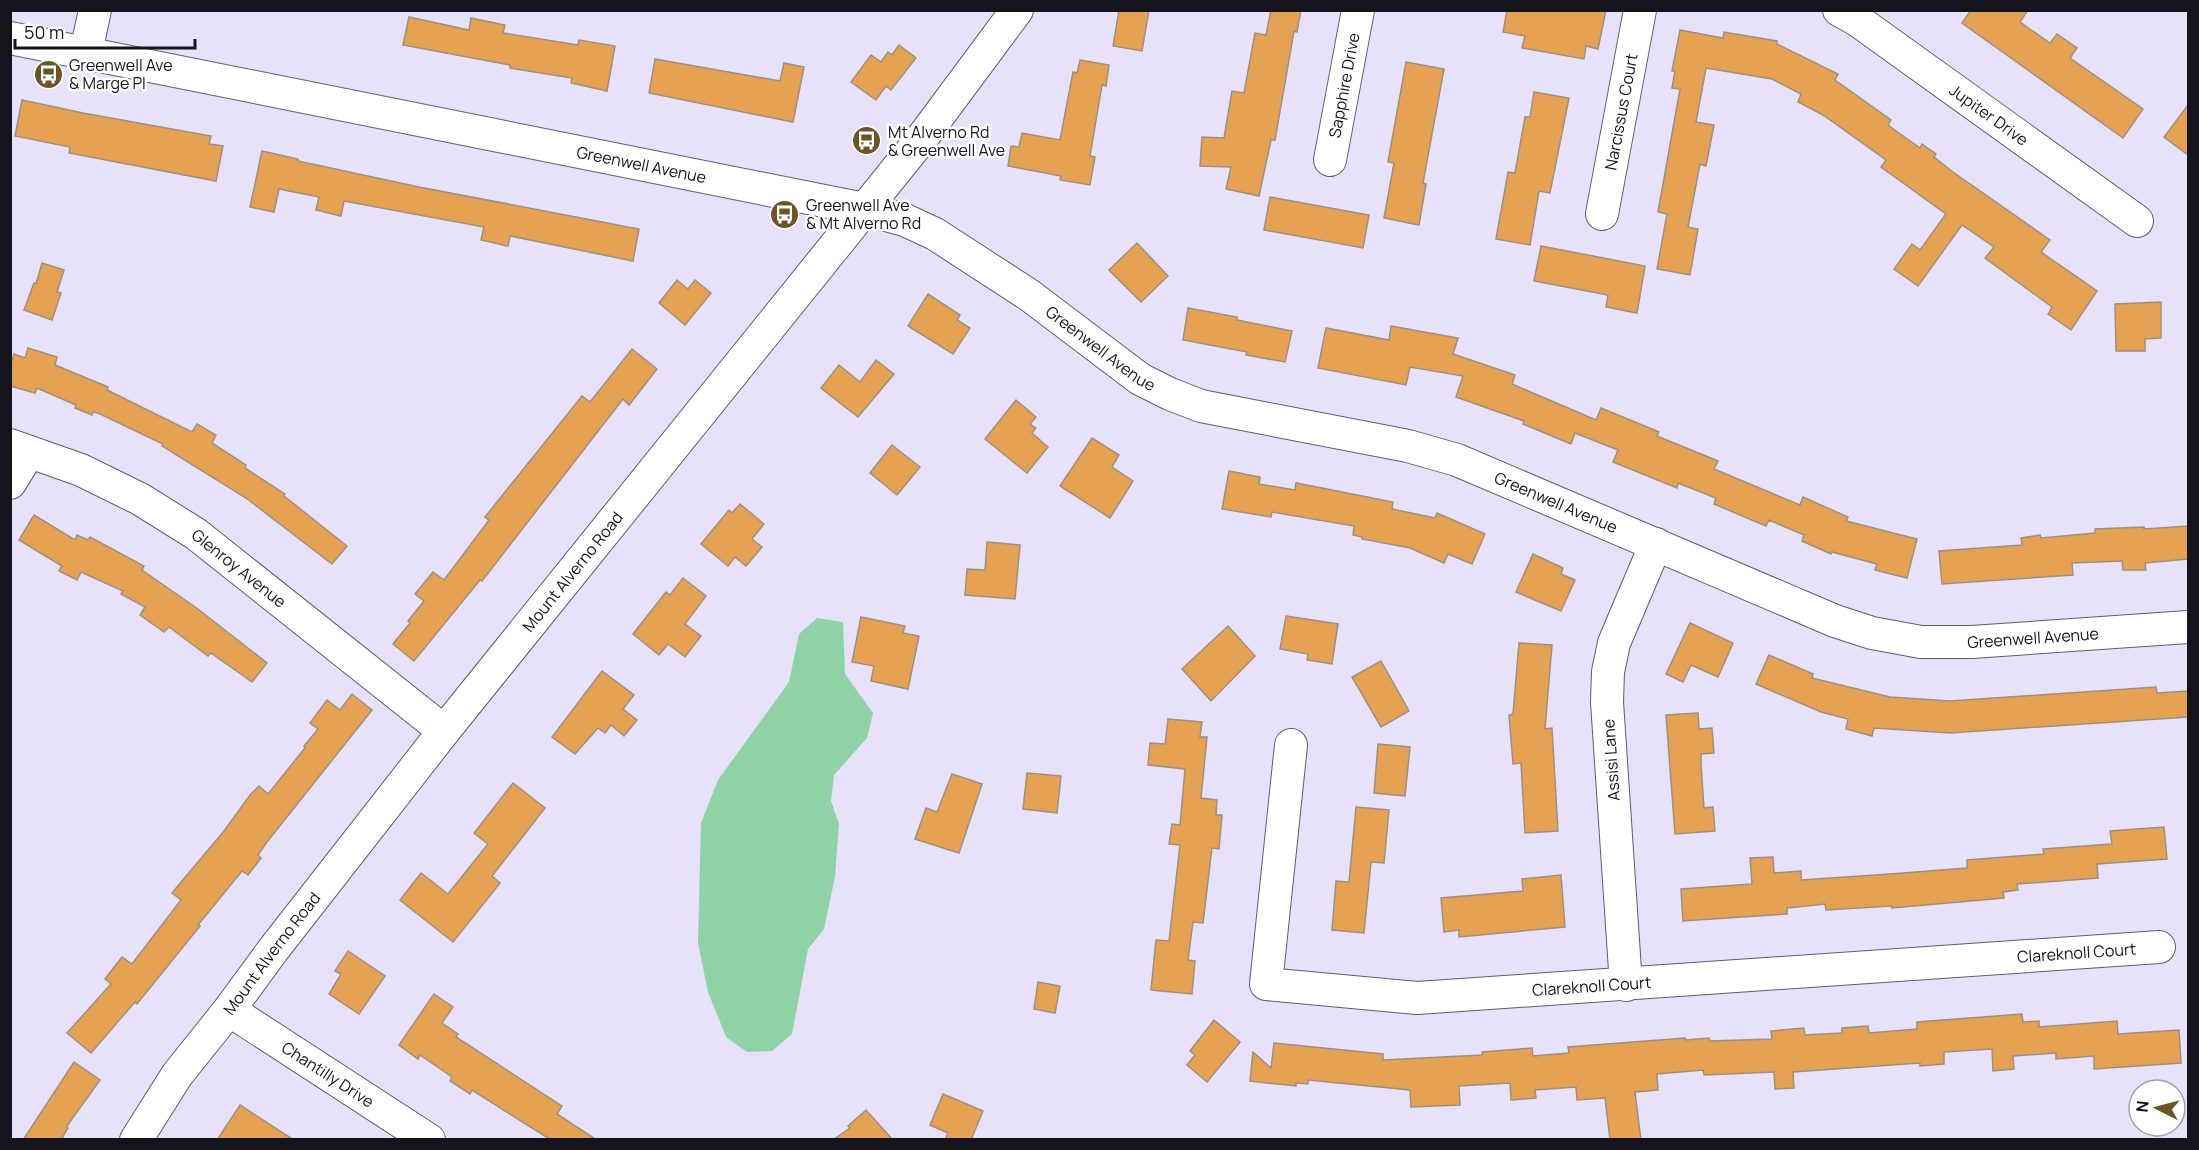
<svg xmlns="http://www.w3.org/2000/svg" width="2199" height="1150" font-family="Manrope,sans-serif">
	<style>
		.green { fill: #8ed2a6 }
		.building { fill: #e4a252; stroke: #a08f7e; stroke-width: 1.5 }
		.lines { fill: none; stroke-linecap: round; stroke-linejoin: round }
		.minor-casing { stroke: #605c70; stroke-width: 34 }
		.minor { stroke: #fff; stroke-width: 32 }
		.labels { text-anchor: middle; stroke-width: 5; stroke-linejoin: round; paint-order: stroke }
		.poi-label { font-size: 16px; fill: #15131b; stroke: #fff; text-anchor: start }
		.street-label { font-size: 16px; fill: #15131b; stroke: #fff }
	</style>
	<rect width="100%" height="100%" fill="#e7e2fa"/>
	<polygon class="green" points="817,618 843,622 845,674 873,713 867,738 834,775 831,801 839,824 835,877 824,929 808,949 792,1034 772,1051 747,1052 726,1037 708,992 698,943 701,823 718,780 789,682 799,634"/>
	<g class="building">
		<polygon points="1119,10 1149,10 1142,51 1113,46"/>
		<polygon points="1271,10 1301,10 1297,32 1294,31 1275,140 1271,140 1259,196 1226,189 1231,167 1200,166 1202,137 1224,138 1232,91 1244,93 1255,33 1266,35"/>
		<polygon points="1507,10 1606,10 1598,49 1586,46 1584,59 1522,48 1525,36 1503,32"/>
		<polygon points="1971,10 2028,10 2020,22 2050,43 2057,34 2077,48 2070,58 2143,109 2123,138 1962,23"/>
		<polygon points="409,17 469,30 471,18 505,25 503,33 578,45 579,40 615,46 607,91 571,83 572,78 510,68 510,65 403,45"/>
		<polygon points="1680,30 1723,38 1724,32 1777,41 1777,44 1838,74 1835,80 1891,120 1888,125 1920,148 1922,144 1936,154 1934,157 1953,172 2050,240 2041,252 2097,291 2071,330 2048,314 2052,307 1985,258 1994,247 1962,225 1918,286 1894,269 1912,244 1920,250 1946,214 1881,167 1886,160 1823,115 1798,102 1801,94 1772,79 1706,68 1696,122 1714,125 1706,166 1700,164 1688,227 1698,229 1690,275 1657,269 1667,214 1658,212 1680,89 1672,88 1675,71 1672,71"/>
		<polygon points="899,45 916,58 891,90 886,86 876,100 851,82 871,55 881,62 888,52 892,55"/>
		<polygon points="655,59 780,81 784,63 804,67 793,122 649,93"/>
		<polygon points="1080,60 1109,65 1106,86 1102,85 1090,156 1095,157 1090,185 1060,180 1061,176 1008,166 1011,146 1019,147 1022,133 1060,140 1073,72 1077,73"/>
		<polygon points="1406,62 1444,69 1423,183 1426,184 1419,225 1384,218 1394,163 1388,162"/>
		<polygon points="1534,92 1569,98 1550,193 1539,191 1530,245 1496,239 1508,172 1515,173 1525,117 1530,117"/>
		<polygon points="22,100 83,113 211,136 209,144 223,146 216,181 69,153 70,147 15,136"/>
		<polygon points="2188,105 2188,155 2164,137"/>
		<polygon points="262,151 298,159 298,161 419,187 639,229 633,261 510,236 508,246 481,240 484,227 344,201 341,216 316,210 319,197 279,189 274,212 250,207"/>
		<polygon points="1270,197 1369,215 1363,248 1264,230"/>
		<polygon points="1137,243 1168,276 1141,302 1109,270"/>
		<polygon points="1541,246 1645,266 1637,313 1606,307 1608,295 1534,281"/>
		<polygon points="42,263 64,270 57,292 61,293 52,320 24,310 34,283 36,284"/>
		<polygon points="677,280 688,289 695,280 711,293 685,325 659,303"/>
		<polygon points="928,294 960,315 957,320 970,328 953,354 908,326"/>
		<polygon points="2161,302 2161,338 2145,339 2145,351 2116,351 2115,304"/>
		<polygon points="1188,308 1237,317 1237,320 1292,331 1285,362 1246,355 1247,352 1183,340"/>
		<polygon points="1391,326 1458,338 1453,354 1515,375 1512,384 1596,420 1601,408 1659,432 1657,436 1718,461 1714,469 1800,505 1803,497 1848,517 1846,521 1917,539 1907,578 1875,570 1877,564 1832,552 1831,554 1802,541 1804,535 1769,520 1766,526 1714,504 1716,498 1678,483 1677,488 1613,462 1618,450 1575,433 1571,444 1523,424 1524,421 1456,397 1463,376 1410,367 1406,385 1318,368 1326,328 1389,340"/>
		<polygon points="28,348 57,357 55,365 108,387 107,390 192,432 197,424 216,435 212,443 246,465 245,468 285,494 284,496 347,546 332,564 246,498 162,446 163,444 98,413 93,412 92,415 75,408 76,405 37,388 35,393 10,386 10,366 14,354 25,358"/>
		<polygon points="632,349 657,369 629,405 623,399 482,581 480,580 414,661 393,644 410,623 408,621 424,601 415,594 433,572 444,580 489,520 485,517 582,396 590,402"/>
		<polygon points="876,360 894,374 858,417 821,388 839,365 860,382"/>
		<polygon points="1016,400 1036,417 1030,424 1036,428 1032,433 1048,447 1027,473 985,439"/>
		<polygon points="1092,438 1119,455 1112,467 1133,481 1110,518 1060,486"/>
		<polygon points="892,445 920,467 897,495 870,473"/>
		<polygon points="1229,471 1260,477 1259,484 1295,490 1296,483 1393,502 1392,509 1435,518 1437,513 1485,534 1472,564 1448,554 1444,563 1410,548 1362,539 1362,537 1353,535 1354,526 1272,512 1271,517 1222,509"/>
		<polygon points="740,504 764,524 752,539 762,547 746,566 735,557 728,566 701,544 729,510 732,513"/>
		<polygon points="34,515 75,540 77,535 88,540 90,537 144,566 142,570 198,609 267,663 252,682 211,653 208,656 169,627 164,632 140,615 145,607 121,594 123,591 81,572 77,580 59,571 62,566 19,540"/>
		<polygon points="2188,526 2188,559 2145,563 2146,570 2123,570 2122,561 2072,563 2073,575 1942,584 1939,551 2022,545 2021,538 2040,535 2041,538 2095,533 2095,529 2144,527 2144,529"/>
		<polygon points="987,542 1020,545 1015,599 965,595 967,569 985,570"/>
		<polygon points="1533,554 1563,568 1561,574 1575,580 1561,611 1516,592"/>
		<polygon points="683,578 706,596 685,624 701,636 685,657 668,644 659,655 633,634 666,592 670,595"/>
		<polygon points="1286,616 1338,624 1332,664 1307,660 1308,654 1280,649"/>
		<polygon points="861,617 905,626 903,633 919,636 908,689 871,681 874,666 852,662"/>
		<polygon points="1690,623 1733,643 1718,677 1691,665 1683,682 1666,674"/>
		<polygon points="1228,626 1255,656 1211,701 1182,669"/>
		<polygon points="1519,643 1552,645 1545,729 1552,728 1558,831 1525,833 1521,763 1513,764 1509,715 1513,714"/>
		<polygon points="1769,655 1813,674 1812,678 1890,697 1950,701 2156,687 2157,693 2188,691 2188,717 1950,733 1874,728 1872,736 1846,729 1848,719 1821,712 1756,684"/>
		<polygon points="1381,661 1409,711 1381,727 1352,677"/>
		<polygon points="602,671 634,695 623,709 637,720 624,736 611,725 605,733 598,728 575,754 552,737"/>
		<polygon points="352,694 372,710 267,842 258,855 261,858 248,875 242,871 198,925 200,926 137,1004 135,1002 91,1053 67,1033 111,984 105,979 122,957 132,964 181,900 172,893 224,831 250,795 259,786 268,794 305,748 304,746 318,729 310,723 327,700 340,710"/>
		<polygon points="1698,713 1699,729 1712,728 1714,753 1701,754 1701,764 1704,808 1713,807 1715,831 1675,834 1666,715"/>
		<polygon points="1168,719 1202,722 1200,737 1207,737 1201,798 1217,800 1216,815 1222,815 1219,849 1212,848 1203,923 1193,922 1188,960 1195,961 1192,994 1151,990 1156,940 1169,941 1180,845 1169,844 1172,824 1180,825 1185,769 1148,765 1150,743 1165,744"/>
		<polygon points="1378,744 1410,747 1405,796 1374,793"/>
		<polygon points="1027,773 1061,776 1057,813 1023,809"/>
		<polygon points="952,774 982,784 959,853 915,839 926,808 937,812"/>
		<polygon points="513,783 545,808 492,876 500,883 453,942 400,900 421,873 448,894 488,844 474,833"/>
		<polygon points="1356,807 1389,810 1384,863 1371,862 1364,933 1332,930 1336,881 1349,882"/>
		<polygon points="2164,827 2167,859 2097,864 2098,878 2017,884 2018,890 2003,892 2004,898 1892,908 1892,906 1826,910 1825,904 1787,908 1787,914 1683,921 1681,889 1752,884 1750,858 1773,857 1774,873 1801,871 1801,880 1890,874 1967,868 1967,860 2044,854 2043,849 2112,844 2110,831"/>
		<polygon points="1561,875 1565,927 1459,937 1459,930 1444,932 1441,898 1523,891 1522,879"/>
		<polygon points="348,951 385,976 359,1014 329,994 341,974 335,971"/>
		<polygon points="1038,982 1060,986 1055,1013 1034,1009"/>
		<polygon points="434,994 453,1007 442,1023 458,1034 456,1037 562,1106 557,1114 597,1140 551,1140 472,1090 470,1094 450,1081 452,1077 420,1055 418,1059 399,1045"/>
		<polygon points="2022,1014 2023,1022 2039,1021 2039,1027 2117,1021 2118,1034 2179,1030 2181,1063 2094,1069 2094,1056 2056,1059 2056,1053 2013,1056 2014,1069 1993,1071 1992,1049 1944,1052 1944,1064 1920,1066 1920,1063 1793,1072 1794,1088 1775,1089 1774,1072 1704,1075 1703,1070 1657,1074 1658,1090 1635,1092 1641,1140 1610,1140 1605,1098 1577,1100 1576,1087 1535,1090 1536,1098 1511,1100 1510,1083 1459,1086 1460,1105 1411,1107 1410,1090 1308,1080 1308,1084 1296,1083 1296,1086 1250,1081 1253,1052 1271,1068 1274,1043 1383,1054 1383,1060 1482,1055 1482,1052 1532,1048 1533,1056 1569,1053 1568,1047 1685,1038 1686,1040 1709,1038 1710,1041 1772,1039 1771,1031 1804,1028 1805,1035 1842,1033 1842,1028 1868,1026 1869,1033 1917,1029 1917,1022"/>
		<polygon points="1214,1020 1240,1042 1207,1082 1187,1065 1195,1055 1190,1051"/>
		<polygon points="74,1062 100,1080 67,1126 68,1128 61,1140 23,1140"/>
		<polygon points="943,1094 983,1111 971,1140 945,1140 948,1133 930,1125"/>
		<polygon points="240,1105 294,1140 217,1140"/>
		<polygon points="866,1110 893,1140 833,1140 850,1128 848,1126"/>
	</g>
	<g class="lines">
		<defs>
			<g id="minor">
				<path id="s1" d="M1839,10l18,10 280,201"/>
				<path id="s2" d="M10,38l854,171 41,11 30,14 94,61 111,84 30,15 31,12 207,40 49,14 378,161 37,12 49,9h51l216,-15"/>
				<polyline points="86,52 95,10"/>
				<path id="s3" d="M1330,160l28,-150"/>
				<path id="s4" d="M1602,214l38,-204"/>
				<path id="s5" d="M10,445l71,25 59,29 56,35 248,197"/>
				<polyline points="10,483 29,452"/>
				<path id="s6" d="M1291,745l-25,239 151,14 742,-51"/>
				<polyline points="1626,985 1607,702 1608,672 1614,643 1656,544"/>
				<path id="s7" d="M229,1010l200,130"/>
				<path id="s8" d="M136,1140l41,-65 52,-65 44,-60 171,-219 478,-593 95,-128"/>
			</g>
		</defs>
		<use href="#minor" class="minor-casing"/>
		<use href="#minor" class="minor"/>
	</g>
	<defs>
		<symbol id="bus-disc" viewBox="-11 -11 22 22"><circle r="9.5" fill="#6d5425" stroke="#fff"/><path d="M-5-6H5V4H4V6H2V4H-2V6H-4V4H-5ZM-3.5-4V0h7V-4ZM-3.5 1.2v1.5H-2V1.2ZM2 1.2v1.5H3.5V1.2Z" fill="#fff"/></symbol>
	</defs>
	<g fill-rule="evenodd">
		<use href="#bus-disc" x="32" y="58" width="33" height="33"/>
		<use href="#bus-disc" x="850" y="124" width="33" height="33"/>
		<use href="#bus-disc" x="768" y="198" width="33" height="33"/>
	</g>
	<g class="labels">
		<g class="poi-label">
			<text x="69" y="71">Greenwell Ave<tspan x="69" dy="18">&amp; Marge Pl</tspan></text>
			<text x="888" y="138">Mt Alverno Rd<tspan x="888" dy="18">&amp; Greenwell Ave</tspan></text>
			<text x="806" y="211">Greenwell Ave<tspan x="806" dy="18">&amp; Mt Alverno Rd</tspan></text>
		</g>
		<g class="street-label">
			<text dy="6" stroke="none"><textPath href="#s3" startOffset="76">Sapphire Drive</textPath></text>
			<text dy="6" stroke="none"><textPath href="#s4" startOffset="104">Narcissus Court</textPath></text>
			<text dy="6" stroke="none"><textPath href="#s1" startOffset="183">Jupiter Drive</textPath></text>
			<text dy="6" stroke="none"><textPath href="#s2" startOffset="644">Greenwell Avenue</textPath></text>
			<text dy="6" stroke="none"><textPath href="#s2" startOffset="1148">Greenwell Avenue</textPath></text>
			<text dy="6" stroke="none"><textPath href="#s2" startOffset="1634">Greenwell Avenue</textPath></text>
			<text dy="6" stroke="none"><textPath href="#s5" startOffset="262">Glenroy Avenue</textPath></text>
			<text dy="6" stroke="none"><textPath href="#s8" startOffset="717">Mount Alverno Road</textPath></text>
			<text dy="6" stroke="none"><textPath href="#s2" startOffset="2138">Greenwell Avenue</textPath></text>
			<text transform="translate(1611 760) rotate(-94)" y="6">Assisi Lane</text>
			<text dy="6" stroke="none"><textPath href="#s6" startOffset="1053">Clareknoll Court</textPath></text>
			<text dy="6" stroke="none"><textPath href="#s8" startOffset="231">Mount Alverno Road</textPath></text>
			<text dy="6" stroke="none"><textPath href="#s6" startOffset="567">Clareknoll Court</textPath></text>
			<text dy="6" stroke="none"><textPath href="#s7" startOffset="118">Chantilly Drive</textPath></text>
		</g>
	</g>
	<rect width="2199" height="1150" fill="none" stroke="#15131b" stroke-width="24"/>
	<g transform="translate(2157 1108) rotate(276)"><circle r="28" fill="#ffffff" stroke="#a1a1a4" stroke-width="1.5"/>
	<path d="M0-4.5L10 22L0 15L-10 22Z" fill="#6d5425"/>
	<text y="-9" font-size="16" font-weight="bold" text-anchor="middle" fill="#15131b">N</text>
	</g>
	<path d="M15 39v9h180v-9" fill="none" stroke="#15131b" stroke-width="3"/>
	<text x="24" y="39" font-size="18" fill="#15131b" stroke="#ffffff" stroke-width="4.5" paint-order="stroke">50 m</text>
</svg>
